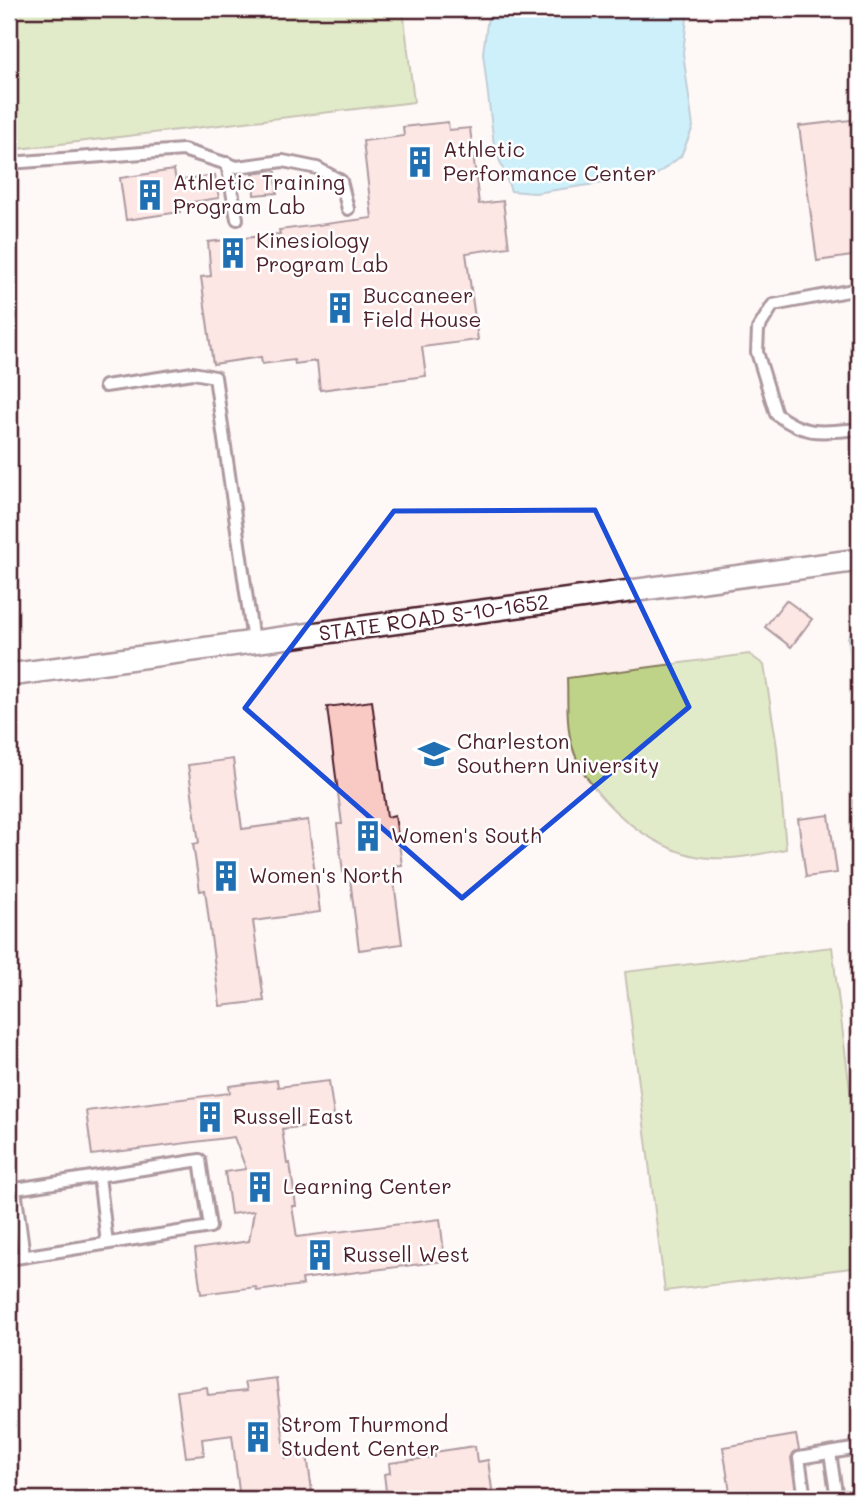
<svg xmlns="http://www.w3.org/2000/svg" width="868" height="1508" font-family="Mali,sans-serif">
	<style>
		.built { fill: #fdefed }
		.green { fill: #bfd388; stroke: #84795a; stroke-width: 2 }
		.water { fill: #93def4; stroke: #7692a4; stroke-width: 2 }
		.building { fill: #f9c9c4; stroke: #4a1f2b; stroke-width: 2 }
		.lines { fill: none; stroke-linecap: round; stroke-linejoin: round }
		.service-casing { stroke: #4a1f2b; stroke-width: 16 }
		.minor-casing { stroke: #4a1f2b; stroke-width: 26 }
		.service { stroke: #fff; stroke-width: 10 }
		.minor { stroke: #fff; stroke-width: 21 }
		.marked { fill: none; stroke: #1d4ed8; stroke-width: 5; stroke-linejoin: round }
		.labels { text-anchor: middle; stroke-width: 5; stroke-linejoin: round; paint-order: stroke }
		.poi-label { font-size: 21px; fill: #4a1f2b; stroke: #fff; text-anchor: start }
		.street-label { font-size: 21px; fill: #4a1f2b; stroke: #fff }
	</style>
	<rect width="100%" height="100%" fill="#fff"/>
	<filter id="ink" filterUnits="userSpaceOnUse"><feTurbulence type="fractalNoise" baseFrequency=".0143" numOctaves="2"/><feDisplacementMap in="SourceGraphic" scale="14" xChannelSelector="R" yChannelSelector="G"/><feConvolveMatrix kernelMatrix="1 2 1 2 8 2 1 2 1" color-interpolation-filters="sRGB"/></filter>
	<g filter="url(#ink)">
		<rect class="built" x="9" y="9" width="850" height="1490"/>
		<g class="green">
			<polygon points="9,9 403,9 414,102 9,150"/>
			<path d="M749,654l15,11 13,82 9,102c-31,6 -63,14 -95,6 -50,-12 -112,-66 -121,-118 -4,-19 -2,-40 -3,-59z"/>
			<polygon points="832,947 859,1162 859,1267 665,1291 625,972"/>
		</g>
		<g class="water">
			<polygon points="489,9 688,9 683,53 693,127 681,156 656,175 535,193 511,191 494,145 483,53"/>
			<polygon points="854,630 859,630 859,726 848,637"/>
		</g>
		<g class="building">
			<polygon points="859,119 859,255 817,261 799,126"/>
			<polygon points="448,122 449,130 470,128 479,204 503,201 509,247 466,253 478,340 422,347 426,376 320,390 317,361 295,364 294,360 262,364 261,357 213,364 201,277 211,276 208,242 280,234 279,230 372,218 363,141 404,136 403,127"/>
			<polygon points="174,170 176,181 215,175 219,198 179,204 180,212 126,220 120,178"/>
			<polygon points="276,172 277,193 254,195 253,173"/>
			<polygon points="786,600 812,619 791,647 765,627"/>
			<polygon points="372,701 387,817 395,815 402,865 392,866 402,944 359,950 349,871 343,872 337,824 342,824 327,707"/>
			<polygon points="233,759 242,829 308,820 320,912 253,921 264,1001 220,1006 205,890 200,891 193,844 199,843 188,765"/>
			<polygon points="829,815 837,873 806,877 798,819"/>
			<polygon points="277,1080 278,1087 329,1081 335,1123 282,1129 287,1164 290,1163 296,1206 292,1206 297,1237 440,1219 445,1261 302,1279 303,1285 257,1291 256,1287 201,1294 195,1249 249,1241 254,1211 231,1214 225,1172 246,1169 234,1137 92,1155 86,1111 230,1093 229,1086"/>
			<polygon points="276,1378 286,1458 307,1455 313,1499 240,1499 232,1435 202,1439 204,1455 186,1457 177,1391 207,1387 208,1395 246,1391 244,1382"/>
			<polygon points="796,1435 799,1450 794,1452 791,1458 797,1499 731,1499 723,1447"/>
			<polygon points="475,1446 477,1462 488,1460 493,1497 484,1499 387,1499 384,1474 390,1473 389,1463 435,1457 434,1452"/>
		</g>
		<g class="lines">
			<defs>
				<g id="service">
					<polyline points="9,163 183,150 237,167 283,161 317,168 341,181 348,209"/>
					<polyline points="227,163 237,219"/>
					<path d="M859,289l-86,16 -15,24 -1,23 19,62c30,23 48,18 83,15"/>
					<polyline points="105,386 193,373 215,377 253,641"/>
					<polyline points="99,1176 107,1243"/>
					<polyline points="15,1189 24,1256"/>
					<polyline points="9,1190 200,1160 210,1227 9,1259"/>
					<polyline points="830,1453 837,1499"/>
					<polyline points="805,1499 799,1458 859,1448"/>
				</g>
				<polyline id="minor" points="9,675 859,560"/>
			</defs>
			<use href="#service" class="service-casing"/>
			<use href="#minor" class="minor-casing"/>
			<use href="#service" class="service"/>
			<use href="#minor" class="minor"/>
		</g>
	</g>
	<path d="M0 0H868V1508H0ZM595,510l94,197 -227,191 -217,-190 149,-197z" fill="#fff" fill-opacity=".55" fill-rule="evenodd"/>
	<path class="marked" d="M595,510l94,197 -227,191 -217,-190 149,-197z"/>
	<defs>
		<symbol id="building-bare" viewBox="-9 -9 18 18"><path d="M-4-6H4V6H1V3H-1V6H-4ZM-2.5-4.3h1.7v1.8h-1.7ZM.8-4.3h1.7v1.8H.8ZM-2.5-1h1.7V.8h-1.7ZM.8-1h1.7V.8H.8Z" fill="#1f6fb2" stroke="#fff" stroke-width="2.5" paint-order="stroke"/></symbol>
		<symbol id="university-bare" viewBox="-9 -9 18 18"><path d="M0-5L7-2L0 1L-7-2ZM-4 1L0 2.5L4 1V4Q0 6-4 4Z" fill="#1f6fb2" stroke="#fff" stroke-width="2.5" paint-order="stroke"/></symbol>
	</defs>
	<g fill-rule="evenodd">
		<use href="#building-bare" x="398" y="140" width="44" height="44"/>
		<use href="#building-bare" x="128" y="173" width="44" height="44"/>
		<use href="#building-bare" x="211" y="231" width="44" height="44"/>
		<use href="#building-bare" x="318" y="286" width="44" height="44"/>
		<use href="#university-bare" x="412" y="732" width="44" height="44"/>
		<use href="#building-bare" x="346" y="814" width="44" height="44"/>
		<use href="#building-bare" x="204" y="854" width="44" height="44"/>
		<use href="#building-bare" x="188" y="1095" width="44" height="44"/>
		<use href="#building-bare" x="238" y="1165" width="44" height="44"/>
		<use href="#building-bare" x="298" y="1233" width="44" height="44"/>
		<use href="#building-bare" x="236" y="1415" width="44" height="44"/>
	</g>
	<g class="labels">
		<g class="poi-label">
			<text x="443" y="157">Athletic<tspan x="443" dy="24">Performance Center</tspan></text>
			<text x="173" y="190">Athletic Training<tspan x="173" dy="24">Program Lab</tspan></text>
			<text x="256" y="248">Kinesiology<tspan x="256" dy="24">Program Lab</tspan></text>
			<text x="363" y="303">Buccaneer<tspan x="363" dy="24">Field House</tspan></text>
			<text x="457" y="749">Charleston<tspan x="457" dy="24">Southern University</tspan></text>
			<text x="391" y="843">Women's South</text>
			<text x="249" y="883">Women's North</text>
			<text x="233" y="1124">Russell East</text>
			<text x="283" y="1194">Learning Center</text>
			<text x="343" y="1262">Russell West</text>
			<text x="281" y="1432">Strom Thurmond<tspan x="281" dy="24">Student Center</tspan></text>
		</g>
		<g class="street-label">
			<text transform="translate(434 618) rotate(-8)" y="7">STATE ROAD S-10-1652</text>
		</g>
	</g>
	<rect width="868" height="1508" fill="none" stroke="#fff" stroke-width="35"/>
	<rect x="18" y="18" width="833" height="1473" fill="none" stroke="#4a1f2b" stroke-width="2.5" filter="url(#ink)"/>
</svg>
